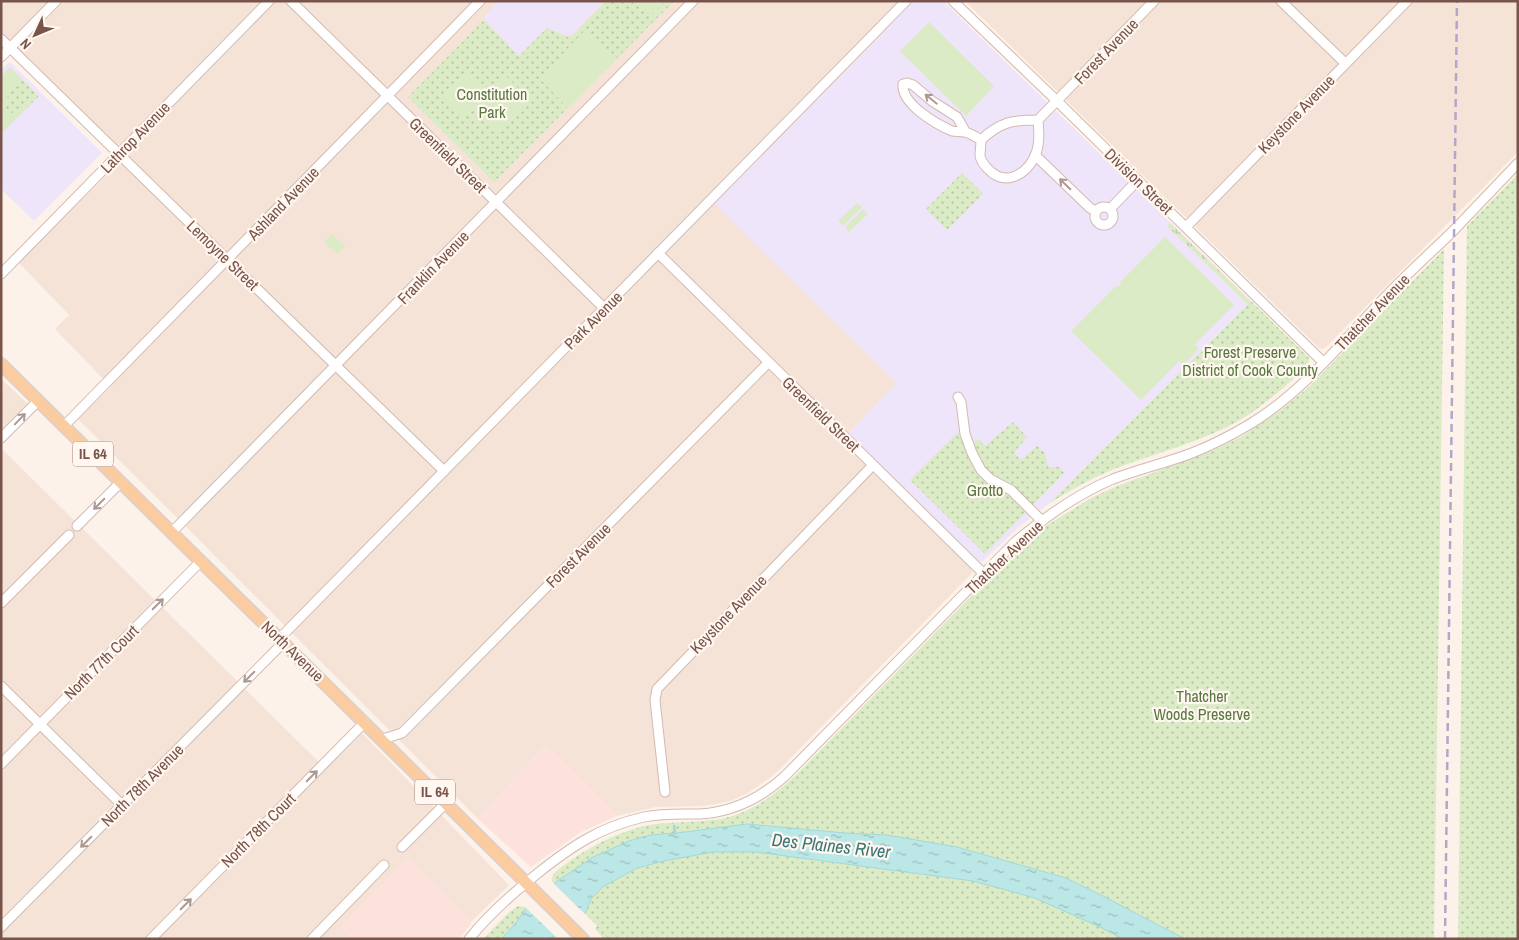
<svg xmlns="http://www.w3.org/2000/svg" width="1519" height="940" font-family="'Archivo Narrow',sans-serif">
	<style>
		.residential { fill: #f5e3d7 }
		.commercial { fill: #fde1dd }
		.education { fill: #efe5fa }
		.grass { fill: url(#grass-tufts) }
		.park { fill: url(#park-dots) }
		.pitch { fill: #dbebc6 }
		.water { fill: url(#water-ripples); stroke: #a2d9d9 }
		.pier { fill: #fdf2e9 }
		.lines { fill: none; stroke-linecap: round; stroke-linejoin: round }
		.stream { stroke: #a2d9d9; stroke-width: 2.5 }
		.minor-casing { stroke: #d2bab0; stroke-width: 11 }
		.major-casing { stroke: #d9cfcd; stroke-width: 14 }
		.minor { stroke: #fff; stroke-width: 9 }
		.major { stroke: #fccca1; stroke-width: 11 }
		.rail { stroke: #b3a6c8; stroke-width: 2.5; stroke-dasharray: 8 5; stroke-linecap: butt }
		.oneway { stroke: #ae9893 }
		.labels { text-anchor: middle; stroke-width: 4.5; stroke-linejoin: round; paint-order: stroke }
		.shield { fill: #fff7f0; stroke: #a0857c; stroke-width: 1 }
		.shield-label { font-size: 15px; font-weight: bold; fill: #78544b }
		.street-label { font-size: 16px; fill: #78544b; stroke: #fff7f0 }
		.park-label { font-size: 16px; fill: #597840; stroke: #fff7f0 }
		.water-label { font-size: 18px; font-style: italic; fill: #3b7676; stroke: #fff7f0 }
	</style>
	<defs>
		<pattern id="grass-tufts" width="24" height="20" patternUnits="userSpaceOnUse" patternTransform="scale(1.25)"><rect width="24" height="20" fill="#dbebc6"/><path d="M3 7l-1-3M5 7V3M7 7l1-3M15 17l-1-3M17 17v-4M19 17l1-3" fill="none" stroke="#b6c1a3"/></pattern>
		<pattern id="park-dots" width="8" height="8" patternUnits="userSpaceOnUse" patternTransform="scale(1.25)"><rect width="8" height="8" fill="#dbebc6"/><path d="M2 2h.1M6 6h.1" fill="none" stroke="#b6c1a3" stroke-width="1.8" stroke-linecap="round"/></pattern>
		<pattern id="water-ripples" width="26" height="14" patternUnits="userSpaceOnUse" patternTransform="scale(1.25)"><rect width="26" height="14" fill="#bce7e7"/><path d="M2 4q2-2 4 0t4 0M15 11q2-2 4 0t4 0" fill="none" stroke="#9ebebd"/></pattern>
	</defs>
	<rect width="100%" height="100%" fill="#fdf2e9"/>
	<g class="residential">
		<polygon points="1,1 898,1 708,196 897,383 841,441 972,570 972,573 775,774 748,793 730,801 716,804 704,806 656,807 617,816 546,745 478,819 78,419 111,387 55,329 69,315 18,262 127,156 9,40 1,47"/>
		<polygon points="965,1 1518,1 1518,152 1325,348 1322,349 1319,348"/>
		<polygon points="1,379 29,405 1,433"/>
		<polygon points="1,448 326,769 362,733 509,885 471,922 468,917 408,858 341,927 353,939 1,939"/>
	</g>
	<g class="commercial">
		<polygon points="546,745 617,816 581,832 531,867 478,819"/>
		<polygon points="408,858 468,917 471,920 471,924 459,939 353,939 341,927"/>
	</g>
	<g class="education">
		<polygon points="499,1 605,1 572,35 560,34 547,28 519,56 483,18"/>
		<polygon points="912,1 943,1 1251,301 1050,503 1019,527 983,561 980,562 848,434 896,383 714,203"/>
		<polygon points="10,62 102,153 34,221 1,189 1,70"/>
	</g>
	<polygon class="grass" points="1170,223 1306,355 1303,358 1167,226"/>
	<g class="park">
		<polygon points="606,1 674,1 494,182 408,97 484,20 519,56 547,28 570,38"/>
		<polygon points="23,80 39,96 28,107 22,106 11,114 4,106 10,99 7,97 7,90 14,82"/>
		<polygon points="962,173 983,194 947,230 926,209"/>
		<polygon points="1518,174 1518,939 1458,939 1467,226"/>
		<path d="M1444,249l-10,690h-830l-9,-10 2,-3 -45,-45 1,-7c25,-21 55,-38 87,-47 24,-6 48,-4 72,-7 34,-3 62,-24 86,-47l221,-226 22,-18 50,-31 26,-12 95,-35 29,-14 41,-28 28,-23z"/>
		<path d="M1251,301l58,57v7c-27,24 -53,49 -86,64 -32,15 -65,24 -98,36 -26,9 -51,23 -75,38z"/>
		<polygon points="1013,422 1027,437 1014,453 1021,460 1037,446 1045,453 1048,467 1060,467 1064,473 985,554 910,480 957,433 969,444 979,439 985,446"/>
		<polygon points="518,906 527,907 558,939 483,939 508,913"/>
	</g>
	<g class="pitch">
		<polygon points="638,1 665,1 652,14"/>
		<polygon points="929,22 994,86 966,116 900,51"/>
		<polygon points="586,29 617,58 568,109 542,81 568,55 565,51"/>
		<polygon points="10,67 23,80 14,82 7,90 7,97 10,99 4,106 11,114 22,106 28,107 1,134 1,76"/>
		<polygon points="466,71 486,91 461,116 440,97"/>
		<polygon points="506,76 529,99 496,131 473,108"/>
		<polygon points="857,203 862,207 843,226 838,221"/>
		<polygon points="863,209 868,214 849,232 845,227"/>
		<polygon points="332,234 345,246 337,254 324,242"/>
		<polygon points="1165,237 1234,305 1195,344 1199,349 1183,365 1179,361 1141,400 1071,331 1116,286 1118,287 1121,283 1120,282"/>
	</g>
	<polygon class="water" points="747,824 845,833 887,835 957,847 1066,878 1103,896 1185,939 1123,939 1102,928 1035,898 973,881 756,852 713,852 664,861 637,868 603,887 591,899 585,914 555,936 547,939 501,939 516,923 527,907 556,882 593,857 629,841 650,835 677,833"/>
	<polygon class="pier" points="552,882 587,916 557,938 525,907"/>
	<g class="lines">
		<polyline class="stream" points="674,826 675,834"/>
		<defs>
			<g id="minor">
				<polyline points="291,1 604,308"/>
				<polyline points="953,1 1057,101 1323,362"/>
				<polyline points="1281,1 1345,63"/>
				<polyline points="1,39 444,471"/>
				<polyline points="1,57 56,1"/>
				<path d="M1038,120c1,12 2,25 -3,36 -9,19 -30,31 -47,13 -4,-4 -7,-8 -8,-13 0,-5 1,-11 1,-16 19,-18 31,-20 57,-20l116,-119"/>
				<path d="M965,131l-8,-14 -25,-16 -19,-16 -6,-2 -4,1c-2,20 33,40 49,47 4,1 7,0 11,1 6,0 13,5 18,8"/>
				<polyline points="1035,155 1090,208 1096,211"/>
				<circle cx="1104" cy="216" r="9"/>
				<polyline points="1110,209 1138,180"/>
				<polyline points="1186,227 1407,1"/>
				<polyline points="658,253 984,574"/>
				<polyline points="1,274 269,1"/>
				<polyline points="958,397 961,402 965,434 972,453 981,470 990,479 1011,490 1042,521"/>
				<polyline points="64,426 480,1"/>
				<polyline points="1,438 38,401"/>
				<polyline points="77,526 121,482"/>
				<polyline points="172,532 693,1"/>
				<polyline points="1,603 69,535"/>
				<polyline points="280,638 906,1"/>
				<polyline points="1,686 122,805"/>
				<polyline points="383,739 402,733 768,363"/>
				<polyline points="1,764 201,561"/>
				<polyline points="665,792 655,700 657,689 873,465"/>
				<polyline points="402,847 446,803"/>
				<polyline points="1,927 284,642"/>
				<polyline points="151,939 365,722"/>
				<polyline points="312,939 384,865"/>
				<path d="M469,939c20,-25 44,-46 69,-66 34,-27 62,-46 106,-56 19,-4 37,-3 56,-3 33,-2 62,-17 85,-38l230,-234c30,-25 62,-48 98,-63 26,-10 53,-16 79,-26 20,-8 40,-18 58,-29 54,-33 94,-84 137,-129 22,-23 46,-44 68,-66 21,-22 42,-44 63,-66"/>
			</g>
			<polyline id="major" points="1,364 583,939"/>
		</defs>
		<use href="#minor" class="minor-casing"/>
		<use href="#major" class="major-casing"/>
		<use href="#minor" class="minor"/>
		<use href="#major" class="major"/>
		<polyline class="rail" points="1445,939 1457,1"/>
	</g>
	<defs><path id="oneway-shaft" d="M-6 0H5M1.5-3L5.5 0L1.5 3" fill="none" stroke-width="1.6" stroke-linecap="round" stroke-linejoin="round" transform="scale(1.25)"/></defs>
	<g class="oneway">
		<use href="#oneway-shaft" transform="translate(931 99) rotate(-141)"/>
		<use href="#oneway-shaft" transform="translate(1065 184) rotate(-136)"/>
		<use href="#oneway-shaft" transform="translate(20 419) rotate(-46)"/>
		<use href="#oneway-shaft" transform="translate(99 504) rotate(135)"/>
		<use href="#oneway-shaft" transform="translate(158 604) rotate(-45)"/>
		<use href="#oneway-shaft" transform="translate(249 677) rotate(135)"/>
		<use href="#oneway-shaft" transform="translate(312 776) rotate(-45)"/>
		<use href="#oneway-shaft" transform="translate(86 842) rotate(135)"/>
		<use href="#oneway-shaft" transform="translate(186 904) rotate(-45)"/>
	</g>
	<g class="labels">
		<g class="shield">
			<rect x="73" y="441.5" width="40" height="25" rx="4"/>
			<rect x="415" y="779.5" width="40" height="25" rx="4"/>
		</g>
		<g class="shield-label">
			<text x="93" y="459">IL 64</text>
			<text x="435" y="797">IL 64</text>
		</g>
		<g class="street-label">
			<text transform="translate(1106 51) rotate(-46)" y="6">Forest Avenue</text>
			<text transform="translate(1296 114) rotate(-46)" y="6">Keystone Avenue</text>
			<text transform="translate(135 137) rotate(-46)" y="6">Lathrop Avenue</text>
			<text transform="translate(448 155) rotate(44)" y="6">Greenfield Street</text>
			<text transform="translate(1139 181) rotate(44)" y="6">Division Street</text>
			<text transform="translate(283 203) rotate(-46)" y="6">Ashland Avenue</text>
			<text transform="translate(223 255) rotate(44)" y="6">Lemoyne Street</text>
			<text transform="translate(433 267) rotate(-46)" y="6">Franklin Avenue</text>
			<text transform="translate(1372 312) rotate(-46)" y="6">Thatcher Avenue</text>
			<text transform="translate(593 320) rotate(-45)" y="6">Park Avenue</text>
			<text transform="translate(821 414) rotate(44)" y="6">Greenfield Street</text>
			<text transform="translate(578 555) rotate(-45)" y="6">Forest Avenue</text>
			<text transform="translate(1004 557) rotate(-43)" y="6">Thatcher Avenue</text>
			<text transform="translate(728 614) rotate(-46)" y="6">Keystone Avenue</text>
			<text transform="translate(293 651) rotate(44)" y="6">North Avenue</text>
			<text transform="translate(101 662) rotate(-45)" y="6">North 77th Court</text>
			<text transform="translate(142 785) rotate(-45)" y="6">North 78th Avenue</text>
			<text transform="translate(258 830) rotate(-45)" y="6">North 78th Court</text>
		</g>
		<g class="park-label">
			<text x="492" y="100">Constitution<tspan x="492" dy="18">Park</tspan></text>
			<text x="1250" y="358">Forest Preserve<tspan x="1250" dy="18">District of Cook County</tspan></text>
			<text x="985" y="496">Grotto</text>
			<text x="1202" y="702">Thatcher<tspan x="1202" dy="18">Woods Preserve</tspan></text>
		</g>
		<g class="water-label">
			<text transform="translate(831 846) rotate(6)" y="6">Des Plaines River</text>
		</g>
	</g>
	<rect width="1519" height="940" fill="none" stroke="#78544b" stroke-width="5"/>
	<g transform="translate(35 35) rotate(226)" stroke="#fff7f0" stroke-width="4" paint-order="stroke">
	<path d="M0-4L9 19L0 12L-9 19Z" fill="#78544b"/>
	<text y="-8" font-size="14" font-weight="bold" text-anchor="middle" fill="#78544b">N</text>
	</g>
</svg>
